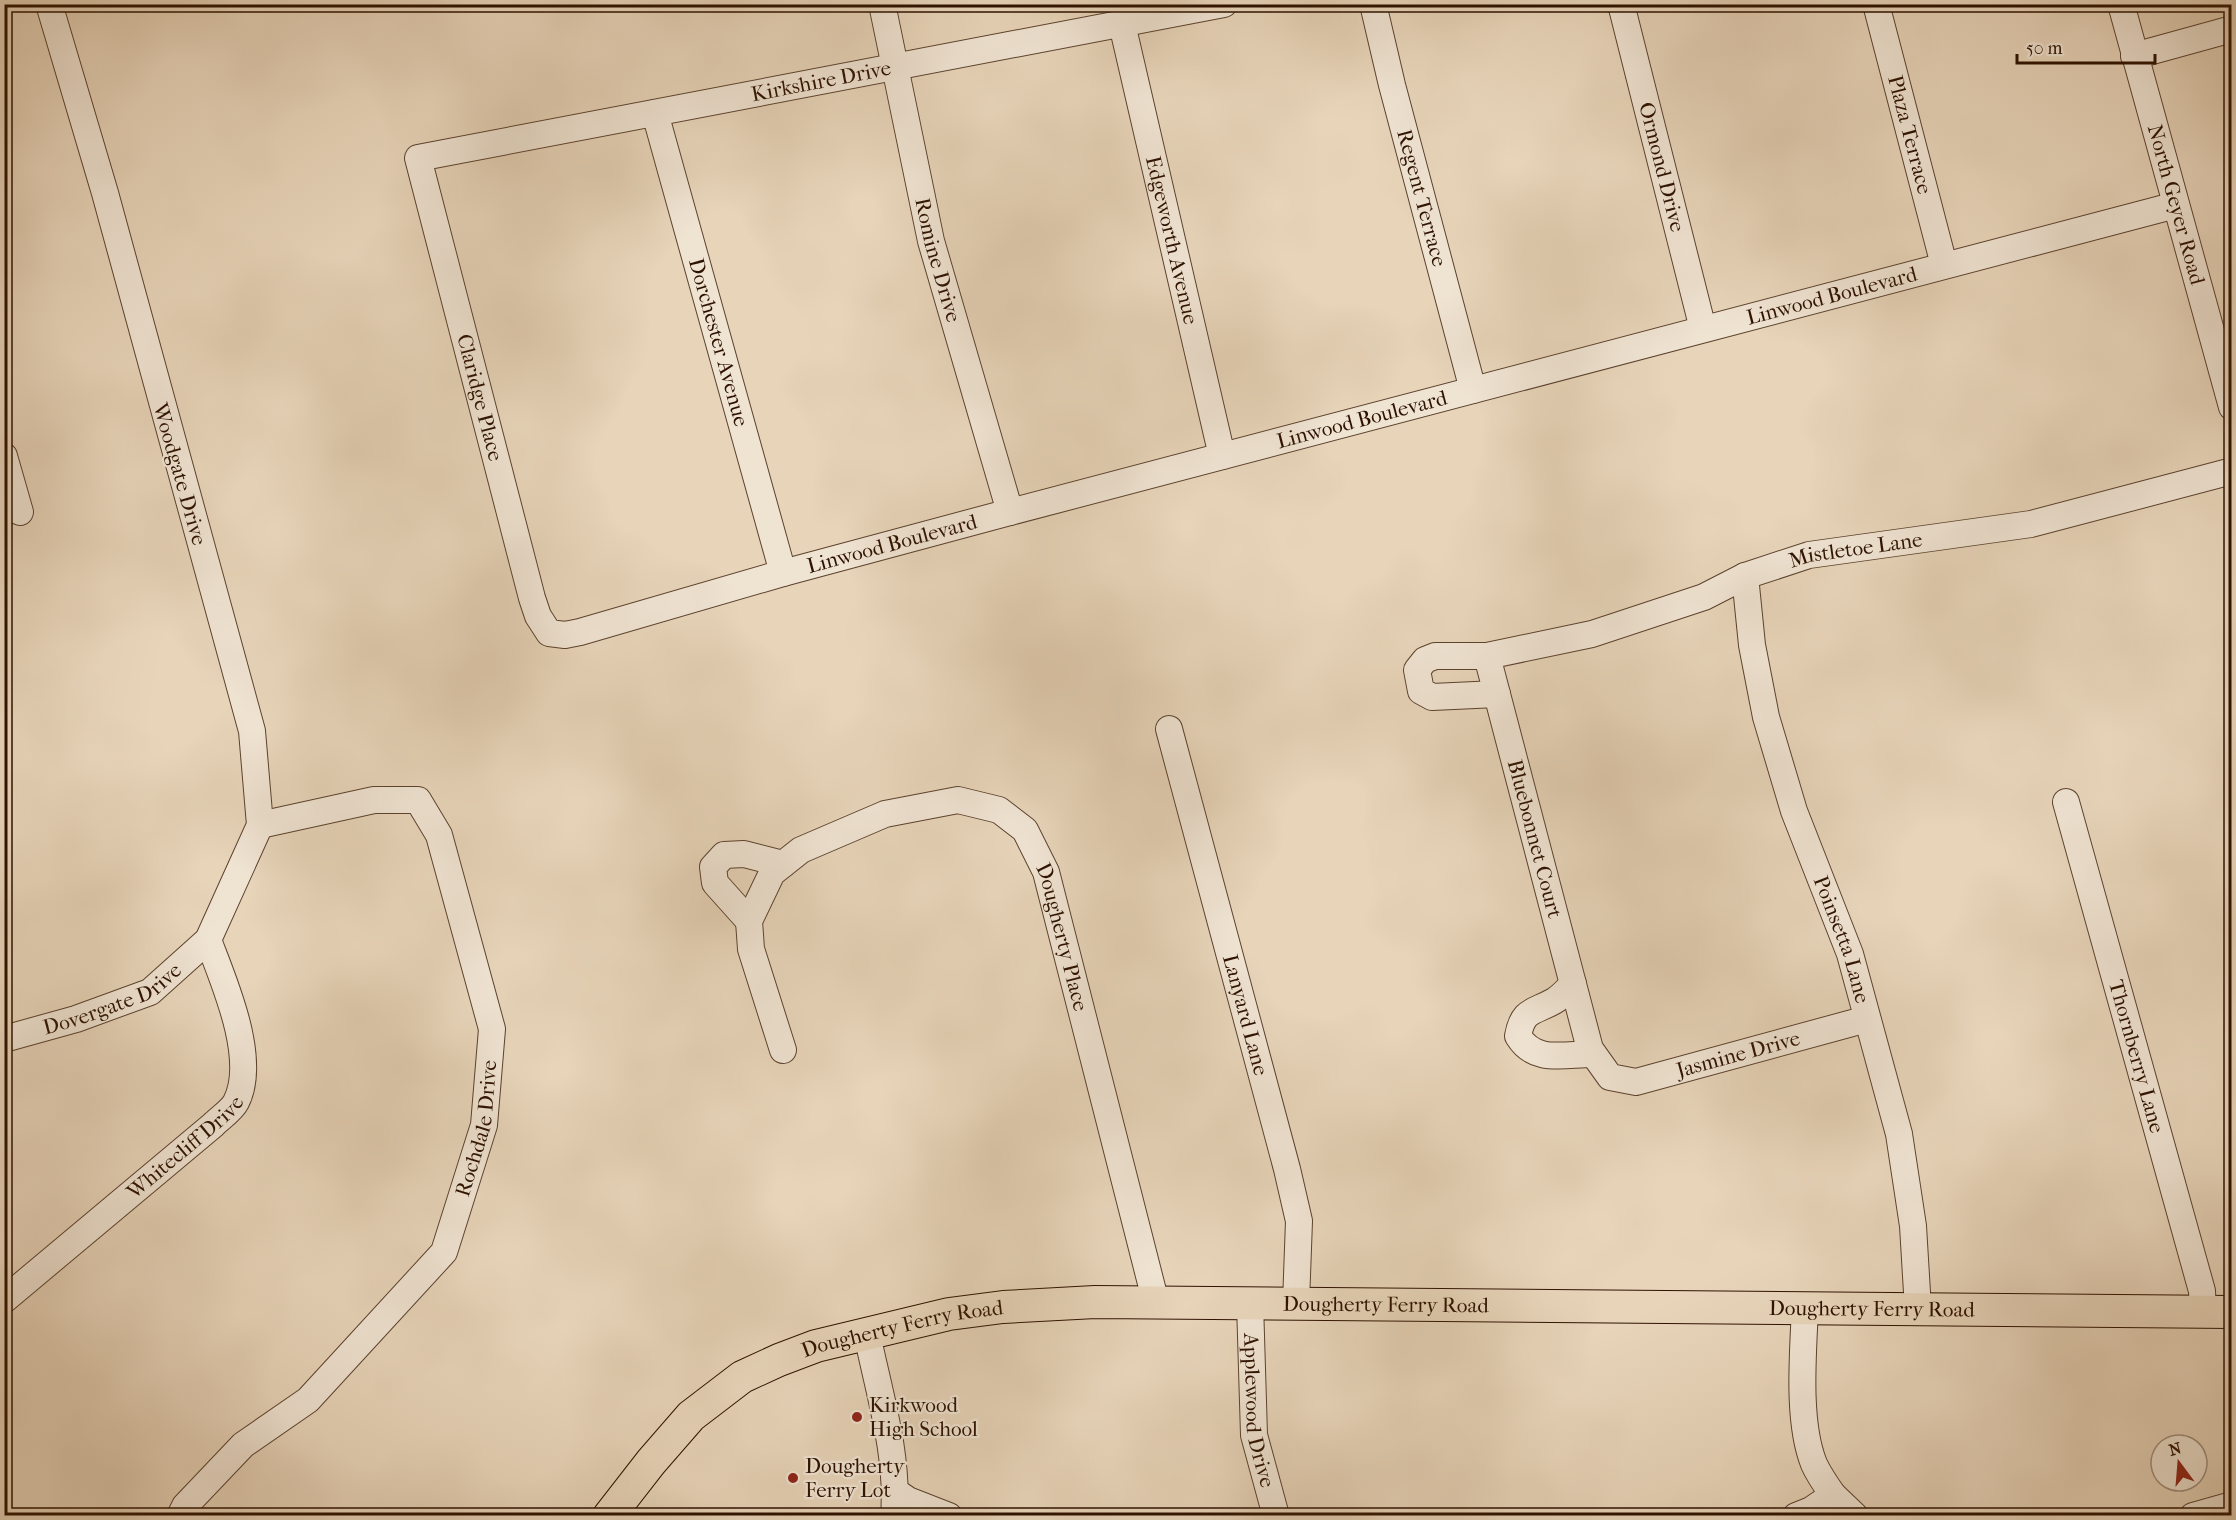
<svg xmlns="http://www.w3.org/2000/svg" width="2236" height="1520" font-family="'IM FELL French Canon',serif">
	<style>
		.lines { fill: none; stroke-linecap: round; stroke-linejoin: round }
		.minor-casing { stroke: #5c422e; stroke-width: 28 }
		.major-casing { stroke: #2e1200; stroke-width: 34 }
		.minor { stroke: #efe3d2; stroke-width: 26 }
		.major { stroke: #e7d4b9; stroke-width: 32 }
		.poi-dot { fill: #8f2418; stroke: #efe3d2; stroke-width: 2 }
		.labels { text-anchor: middle; stroke-width: 4.5; stroke-linejoin: round; paint-order: stroke }
		.street-label { font-size: 21px; fill: #2e1200; stroke: #efe3d2 }
		.poi-label { font-size: 21px; fill: #2e1200; stroke: #efe3d2; text-anchor: start }
	</style>
	<rect width="100%" height="100%" fill="#e7d4b9"/>
	<filter id="stains"><feTurbulence type="fractalNoise" baseFrequency=".00333" numOctaves="4"/><feColorMatrix values="0 0 0 0 .2 0 0 0 0 .09 0 0 0 0 .02 0 0 0 .5 -.17"/></filter>
	<radialGradient id="worn" r=".72"><stop offset=".6" stop-color="#630" stop-opacity="0"/><stop offset="1" stop-color="#630" stop-opacity=".3"/></radialGradient>
	<g class="lines">
		<defs>
			<g id="minor">
				<path id="s1" d="M882,4l49,237 79,271"/>
				<path id="s2" d="M1224,4l-806,154 114,440 6,18 11,17 16,2 15,-3 203,-59 227,-61 1166,-307"/>
				<path id="s3" d="M1373,4l19,81 81,305"/>
				<path id="s4" d="M1621,4l82,325"/>
				<path id="s5" d="M1876,4l68,261"/>
				<path id="s6" d="M2121,4l111,403"/>
				<path id="s7" d="M1122,24l100,432"/>
				<polyline points="2134,56 2232,29"/>
				<path id="s8" d="M655,113l128,460"/>
				<polyline points="4,456 20,512"/>
				<path id="s9" d="M1745,576l7,69 14,72 28,94 56,143 49,180 14,92 5,83"/>
				<path id="s10" d="M1487,656l103,393 20,28 26,5 231,-63"/>
				<path id="s11" d="M1497,694l-65,3 -11,-6 -4,-21 8,-10 10,-4h52l105,-22 112,-37 41,-21 64,-21 222,-31 201,-53"/>
				<path id="s12" d="M1169,729l118,440 12,52 -3,82"/>
				<path id="s13" d="M2066,802l136,489 1,21"/>
				<polyline points="749,921 715,883 713,867 724,855 744,854 783,864"/>
				<path d="M1573,984c-6,6 -12,13 -19,17 -21,12 -31,8 -36,35 17,28 46,18 75,18"/>
				<path id="s14" d="M4,1039l72,-20 74,-27 58,-52 52,-115 -8,-94 -147,-538 -56,-189"/>
				<path id="s15" d="M783,1050l-32,-101 -2,-28 23,-48 29,-23 84,-36 73,-14 41,10 26,20 21,42 110,431"/>
				<path id="s16" d="M4,1300l209,-175c7,-7 19,-15 23,-23 22,-43 -12,-120 -28,-162"/>
				<path id="s17" d="M1250,1303l4,132 22,81"/>
				<path d="M1805,1308c-2,46 -8,114 9,156 5,11 12,21 19,31"/>
				<path d="M867,1334c12,59 32,121 27,182"/>
				<polyline points="896,1492 908,1500 949,1516"/>
				<path id="s18" d="M180,1516l5,-10 58,-61 65,-45 136,-148 40,-127 8,-96 -53,-194 -21,-35h-44l-114,25"/>
				<polyline points="1796,1516 1811,1510 1833,1495 1855,1516"/>
				<polyline points="2193,1516 2232,1505"/>
			</g>
			<g id="major">
				<path id="s19" d="M609,1516l42,-54 40,-46 51,-39 37,-17 37,-14 133,-32 54,-7 92,-5 1137,10"/>
			</g>
		</defs>
		<use href="#minor" class="minor-casing"/>
		<use href="#major" class="major-casing"/>
		<use href="#minor" class="minor"/>
		<use href="#major" class="major"/>
	</g>
	<g class="poi-dot">
		<circle cx="857" cy="1417" r="6"/>
		<circle cx="793" cy="1478" r="6"/>
	</g>
	<g class="labels">
		<g class="street-label">
			<text transform="translate(821 81) rotate(-11)" y="7">Kirkshire Drive</text>
			<text dy="7" stroke="none"><textPath href="#s5" startOffset="135">Plaza Terrace</textPath></text>
			<text dy="7" stroke="none"><textPath href="#s4" startOffset="168">Ormond Drive</textPath></text>
			<text dy="7" stroke="none"><textPath href="#s3" startOffset="200">Regent Terrace</textPath></text>
			<text dy="7" stroke="none"><textPath href="#s6" startOffset="208">North Geyer Road</textPath></text>
			<text dy="7" stroke="none"><textPath href="#s7" startOffset="222">Edgeworth Avenue</textPath></text>
			<text dy="7" stroke="none"><textPath href="#s1" startOffset="262">Romine Drive</textPath></text>
			<text dy="7" stroke="none"><textPath href="#s2" startOffset="2642">Linwood Boulevard</textPath></text>
			<text dy="7" stroke="none"><textPath href="#s8" startOffset="238">Dorchester Avenue</textPath></text>
			<text dy="7" stroke="none"><textPath href="#s2" startOffset="1068">Claridge Place</textPath></text>
			<text dy="7" stroke="none"><textPath href="#s2" startOffset="2156">Linwood Boulevard</textPath></text>
			<text transform="translate(180 474) rotate(74)" y="7">Woodgate Drive</text>
			<text dy="7" stroke="none"><textPath href="#s2" startOffset="1670">Linwood Boulevard</textPath></text>
			<text dy="7" stroke="none"><textPath href="#s11" startOffset="560">Mistletoe Lane</textPath></text>
			<text dy="7" stroke="none"><textPath href="#s10" startOffset="189">Bluebonnet Court</textPath></text>
			<text dy="7" stroke="none"><textPath href="#s15" startOffset="579">Dougherty Place</textPath></text>
			<text dy="7" stroke="none"><textPath href="#s9" startOffset="378">Poinsetta Lane</textPath></text>
			<text dy="7" stroke="none"><textPath href="#s14" startOffset="116">Dovergate Drive</textPath></text>
			<text dy="7" stroke="none"><textPath href="#s12" startOffset="296">Lanyard Lane</textPath></text>
			<text dy="7" stroke="none"><textPath href="#s10" startOffset="573">Jasmine Drive</textPath></text>
			<text dy="7" stroke="none"><textPath href="#s13" startOffset="264">Thornberry Lane</textPath></text>
			<text dy="7" stroke="none"><textPath href="#s18" startOffset="504">Rochdale Drive</textPath></text>
			<text dy="7" stroke="none"><textPath href="#s16" startOffset="237">Whitecliff Drive</textPath></text>
			<text dy="7" stroke="none"><textPath href="#s19" startOffset="848">Dougherty Ferry Road</textPath></text>
			<text dy="7" stroke="none"><textPath href="#s19" startOffset="1334">Dougherty Ferry Road</textPath></text>
			<text dy="7" stroke="none"><textPath href="#s19" startOffset="362">Dougherty Ferry Road</textPath></text>
			<text dy="7" stroke="none"><textPath href="#s17" startOffset="108">Applewood Drive</textPath></text>
		</g>
		<g class="poi-label">
			<text x="869" y="1412">Kirkwood<tspan x="869" dy="24">High School</tspan></text>
			<text x="805" y="1473">Dougherty<tspan x="805" dy="24">Ferry Lot</tspan></text>
		</g>
	</g>
	<rect width="2236" height="1520" fill="none" stroke="#e7d4b9" stroke-width="24"/>
	<rect x="6" y="6" width="2224" height="1508" fill="none" stroke="#2e1200" stroke-width="3"/>
	<rect x="12" y="12" width="2212" height="1496" fill="none" stroke="#2e1200" stroke-width="1.5"/>
	<g transform="translate(2179 1463) rotate(344)"><circle r="28" fill="#efe3d2" stroke="#a28f7e" stroke-width="1.5"/>
	<path d="M0-4.5L10 22L0 15L-10 22Z" fill="#8f2418"/>
	<text y="-9" font-size="16" font-weight="bold" text-anchor="middle" fill="#2e1200">N</text>
	</g>
	<path d="M2017 54v9h138v-9" fill="none" stroke="#2e1200" stroke-width="3"/>
	<text x="2026" y="54" font-size="18" fill="#2e1200" stroke="#efe3d2" stroke-width="4.5" paint-order="stroke">50 m</text>
	<rect width="100%" height="100%" filter="url(#stains)"/>
	<rect width="100%" height="100%" fill="url(#worn)"/>
</svg>
